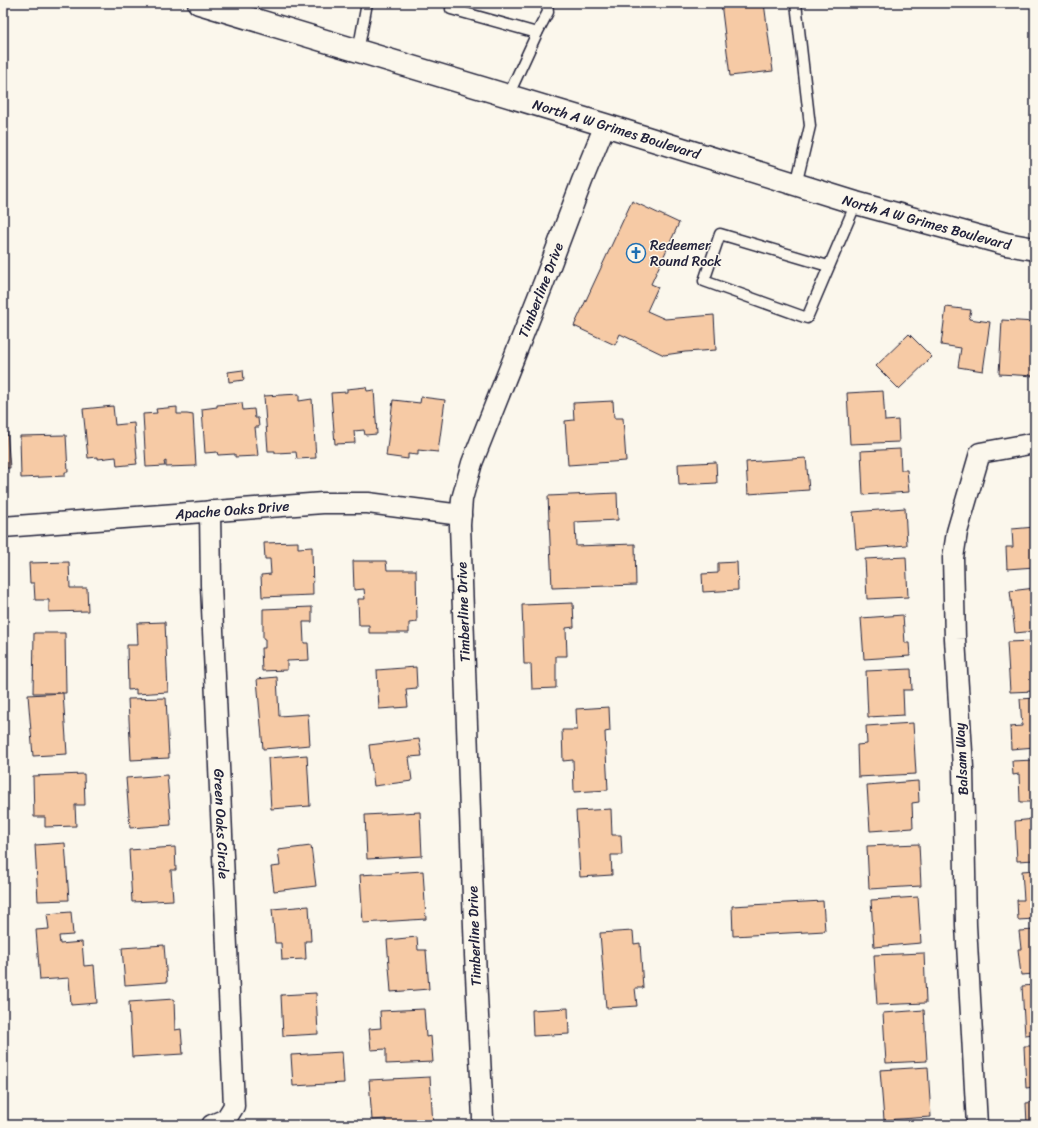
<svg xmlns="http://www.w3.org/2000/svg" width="1038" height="1128" font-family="Sriracha,sans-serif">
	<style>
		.building { fill: #f6caa5; stroke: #22223b }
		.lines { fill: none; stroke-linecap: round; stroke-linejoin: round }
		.service-casing { stroke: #22223b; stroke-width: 13 }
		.minor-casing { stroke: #22223b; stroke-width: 23 }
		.secondary-casing { stroke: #22223b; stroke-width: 25 }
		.service { stroke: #fbf7ec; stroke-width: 10 }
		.minor { stroke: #fbf7ec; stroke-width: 20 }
		.secondary { stroke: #fbf7ec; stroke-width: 22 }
		.labels { text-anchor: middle; stroke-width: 3; stroke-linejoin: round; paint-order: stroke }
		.street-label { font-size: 14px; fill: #22223b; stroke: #fbf7ec }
		.poi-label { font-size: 14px; fill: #22223b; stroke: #fbf7ec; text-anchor: start }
	</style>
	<rect width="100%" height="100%" fill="#fbf7ec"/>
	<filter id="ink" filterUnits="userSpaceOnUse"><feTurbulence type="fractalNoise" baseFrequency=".025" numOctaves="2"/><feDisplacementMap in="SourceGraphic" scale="8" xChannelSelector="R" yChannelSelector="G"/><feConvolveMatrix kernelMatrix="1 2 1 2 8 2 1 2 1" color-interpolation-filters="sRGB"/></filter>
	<g filter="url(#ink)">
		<g class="building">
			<polygon points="721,3 764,3 773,71 730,76"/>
			<polygon points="632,201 679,223 651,284 658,287 647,311 665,319 714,315 716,350 685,352 664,355 620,334 615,345 574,326"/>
			<polygon points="946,307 971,310 969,319 990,322 983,371 958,367 961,348 941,345"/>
			<polygon points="1002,320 1035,322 1035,376 999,374"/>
			<polygon points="909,334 932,357 899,389 876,366"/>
			<polygon points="243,370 244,380 229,382 228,372"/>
			<polygon points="366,387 367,391 374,390 377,434 365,435 364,430 354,431 355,443 335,444 331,393 347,392 347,389"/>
			<polygon points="883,391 885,421 898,420 899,442 850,444 847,393"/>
			<polygon points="299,394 299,401 312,399 316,458 297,459 296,452 275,453 275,451 268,451 264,396"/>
			<polygon points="421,397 445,400 438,452 418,450 418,455 408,454 408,459 386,456 393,400 420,403"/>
			<polygon points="613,401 614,418 623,418 626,461 568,465 565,421 574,420 573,403"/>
			<polygon points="242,403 243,410 254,409 255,418 258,418 259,427 255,427 258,456 235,457 235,454 218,455 217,452 205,453 202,409 217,407 217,405"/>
			<polygon points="113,406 115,425 134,423 137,459 136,459 137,464 117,466 116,457 98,459 98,457 88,458 83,409"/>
			<polygon points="177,407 177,414 187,414 193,415 196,466 166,467 166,461 164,462 165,466 146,467 143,414 157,413 156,409"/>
			<polygon points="3,431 7,431 10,468 3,468"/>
			<polygon points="66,435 68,472 65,472 65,476 21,478 20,436"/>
			<polygon points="900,449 901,470 907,470 909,492 863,495 861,451"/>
			<polygon points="806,458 809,490 748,494 746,462"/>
			<polygon points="716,462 717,483 679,485 678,464"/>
			<polygon points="617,493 618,520 575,522 576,546 635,544 636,585 552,588 548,496"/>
			<polygon points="905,508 907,545 856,549 853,512"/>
			<polygon points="1035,527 1035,567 1007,569 1006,547 1013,547 1012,529"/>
			<polygon points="298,542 298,548 312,547 313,595 262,597 261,575 271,574 270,559 265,559 264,543"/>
			<polygon points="906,557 908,597 867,599 865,559"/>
			<polygon points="353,561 386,561 387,570 416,570 417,622 409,623 409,633 369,633 369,625 359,625 358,599 365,599 364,589 354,590"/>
			<polygon points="69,562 70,588 87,588 88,611 49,612 49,600 35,600 34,583 30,583 29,563"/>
			<polygon points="737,562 738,590 703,592 702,574 718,573 718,563"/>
			<polygon points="1035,588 1035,631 1015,633 1010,591"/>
			<polygon points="573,603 574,627 566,628 567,656 556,656 556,688 532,689 531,664 524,664 522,605"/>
			<polygon points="312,607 312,622 303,622 304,643 308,643 309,660 287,661 287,670 262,671 261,648 265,648 265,639 263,639 263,609"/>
			<polygon points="903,615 905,643 909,643 910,656 864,659 861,618"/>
			<polygon points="165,622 168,692 136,694 136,689 128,690 127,645 138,645 137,623"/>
			<polygon points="34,633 65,633 66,693 33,693"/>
			<polygon points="1035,641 1035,691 1010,692 1007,642"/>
			<polygon points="416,667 417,688 406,689 408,707 379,709 377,670"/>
			<polygon points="911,669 912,690 903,690 904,715 868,717 866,671"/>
			<polygon points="277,677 279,716 308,714 310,745 263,749 257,679"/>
			<polygon points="63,693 67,754 33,756 28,695"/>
			<polygon points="166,698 169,758 131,760 128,699"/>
			<polygon points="1035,698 1035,747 1011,749 1010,727 1022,726 1020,699"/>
			<polygon points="609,707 610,731 605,732 608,790 574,792 573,760 563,761 562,730 577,730 576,709"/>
			<polygon points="913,723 916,774 858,777 857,745 867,744 866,726"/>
			<polygon points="419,739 422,756 409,757 412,781 374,786 369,745"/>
			<polygon points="307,755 310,806 271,809 268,758"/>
			<polygon points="1035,760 1035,802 1020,802 1019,774 1013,775 1012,761"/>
			<polygon points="84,774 85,805 75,805 76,826 45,827 45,817 34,817 33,776"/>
			<polygon points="167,775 171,825 130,828 126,778"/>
			<polygon points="918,781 919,802 912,803 913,828 870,831 867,785"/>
			<polygon points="611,809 612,835 621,835 622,855 611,855 612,875 580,877 576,811"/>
			<polygon points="420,812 422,856 367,859 365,815"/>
			<polygon points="1035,819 1035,860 1017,861 1015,821"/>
			<polygon points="65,843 69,900 38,901 35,845"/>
			<polygon points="919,844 921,886 869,889 867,846"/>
			<polygon points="311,846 316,886 274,891 271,867 280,866 278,850"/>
			<polygon points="175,847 176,870 171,870 173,900 132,902 129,850"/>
			<polygon points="1035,870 1035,919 1018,920 1017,900 1024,900 1022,871"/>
			<polygon points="423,871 426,919 363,923 360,875"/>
			<polygon points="918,897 921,943 874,947 871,900"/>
			<polygon points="823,901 825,931 733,936 732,906"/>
			<polygon points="309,906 311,941 305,941 306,959 282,960 281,943 275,943 272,909"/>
			<polygon points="71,912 73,935 59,936 60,944 82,942 84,966 94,965 97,1003 71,1005 69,978 40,980 36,930 49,929 47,914"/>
			<polygon points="1035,930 1035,974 1021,975 1018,949 1021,949 1019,931"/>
			<polygon points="633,931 634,944 640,943 643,988 635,988 637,1006 606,1008 600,933"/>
			<polygon points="417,937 418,950 426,950 429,989 391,992 387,940"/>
			<polygon points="164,945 167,982 125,985 122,948"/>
			<polygon points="924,953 926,1003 877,1005 874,955"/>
			<polygon points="1035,985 1035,1034 1025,1035 1022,986"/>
			<polygon points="316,993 318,1034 283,1036 281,995"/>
			<polygon points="174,999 175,1030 181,1029 183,1054 132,1057 129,1002"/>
			<polygon points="568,1008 569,1034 533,1036 532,1010"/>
			<polygon points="424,1009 426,1037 431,1036 433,1062 386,1064 386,1049 371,1050 369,1029 381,1028 380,1011"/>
			<polygon points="924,1010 927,1061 886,1063 883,1013"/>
			<polygon points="1024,1046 1035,1046 1035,1087 1026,1088"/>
			<polygon points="342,1052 344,1083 293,1086 291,1055"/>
			<polygon points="928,1067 931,1117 884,1120 880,1070"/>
			<polygon points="430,1077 433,1125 386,1125 386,1119 372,1120 369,1080"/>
			<polygon points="1035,1102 1035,1125 1027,1125 1026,1103"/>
		</g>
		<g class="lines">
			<defs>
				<g id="service">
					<polyline points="796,3 810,126 796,185"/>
					<polyline points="451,9 537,33"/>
					<polyline points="358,52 367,3"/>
					<polyline points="508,96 537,33 548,12 547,3"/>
					<polyline points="828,266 720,234 704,281 807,318 856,203"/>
				</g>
				<g id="minor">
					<path id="s1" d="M210,511l1,74 23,521 -8,13 -14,6"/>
					<path id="s2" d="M3,527l320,-24h45l93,12"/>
					<path id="s3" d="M482,1125l1,-7 -8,-163 -15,-430 2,-26 10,-36 72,-181 38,-101 23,-56"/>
					<polyline points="977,1125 966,925 963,768 955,639 953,558 957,532 980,453 1035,443"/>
				</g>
				<g id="secondary">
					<path id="s4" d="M199,3l406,122 251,78 150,41 29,5"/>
				</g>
			</defs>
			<use href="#service" class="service-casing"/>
			<use href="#minor" class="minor-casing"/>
			<use href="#secondary" class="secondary-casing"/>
			<use href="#service" class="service"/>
			<use href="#minor" class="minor"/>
			<use href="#secondary" class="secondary"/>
		</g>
	</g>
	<defs>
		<symbol id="church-ring" viewBox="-11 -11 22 22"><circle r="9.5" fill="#fbf7ec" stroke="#1f6fb2" stroke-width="1.5"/><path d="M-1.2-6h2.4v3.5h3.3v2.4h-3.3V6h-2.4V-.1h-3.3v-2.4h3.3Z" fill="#1f6fb2"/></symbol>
	</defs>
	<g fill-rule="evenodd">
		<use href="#church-ring" x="625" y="242" width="22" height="22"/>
	</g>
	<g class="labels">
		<g class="street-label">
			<text dy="5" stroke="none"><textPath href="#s4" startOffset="436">North A W Grimes Boulevard</textPath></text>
			<text dy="5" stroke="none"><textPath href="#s4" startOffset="760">North A W Grimes Boulevard</textPath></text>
			<text dy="5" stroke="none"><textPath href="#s3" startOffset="850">Timberline Drive</textPath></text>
			<text dy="5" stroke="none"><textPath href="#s2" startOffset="230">Apache Oaks Drive</textPath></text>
			<text transform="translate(463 612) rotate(-92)" y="5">Timberline Drive</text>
			<text transform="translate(961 759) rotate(-93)" y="5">Balsam Way</text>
			<text dy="5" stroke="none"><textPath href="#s1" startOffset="313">Green Oaks Circle</textPath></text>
			<text transform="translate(474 936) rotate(-92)" y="5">Timberline Drive</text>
		</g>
		<g class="poi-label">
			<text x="650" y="250">Redeemer<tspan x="650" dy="16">Round Rock</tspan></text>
		</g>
	</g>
	<rect width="1038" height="1128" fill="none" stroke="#fbf7ec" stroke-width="16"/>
	<rect x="8" y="8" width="1022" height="1112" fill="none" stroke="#22223b" stroke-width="1.5" filter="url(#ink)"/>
</svg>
